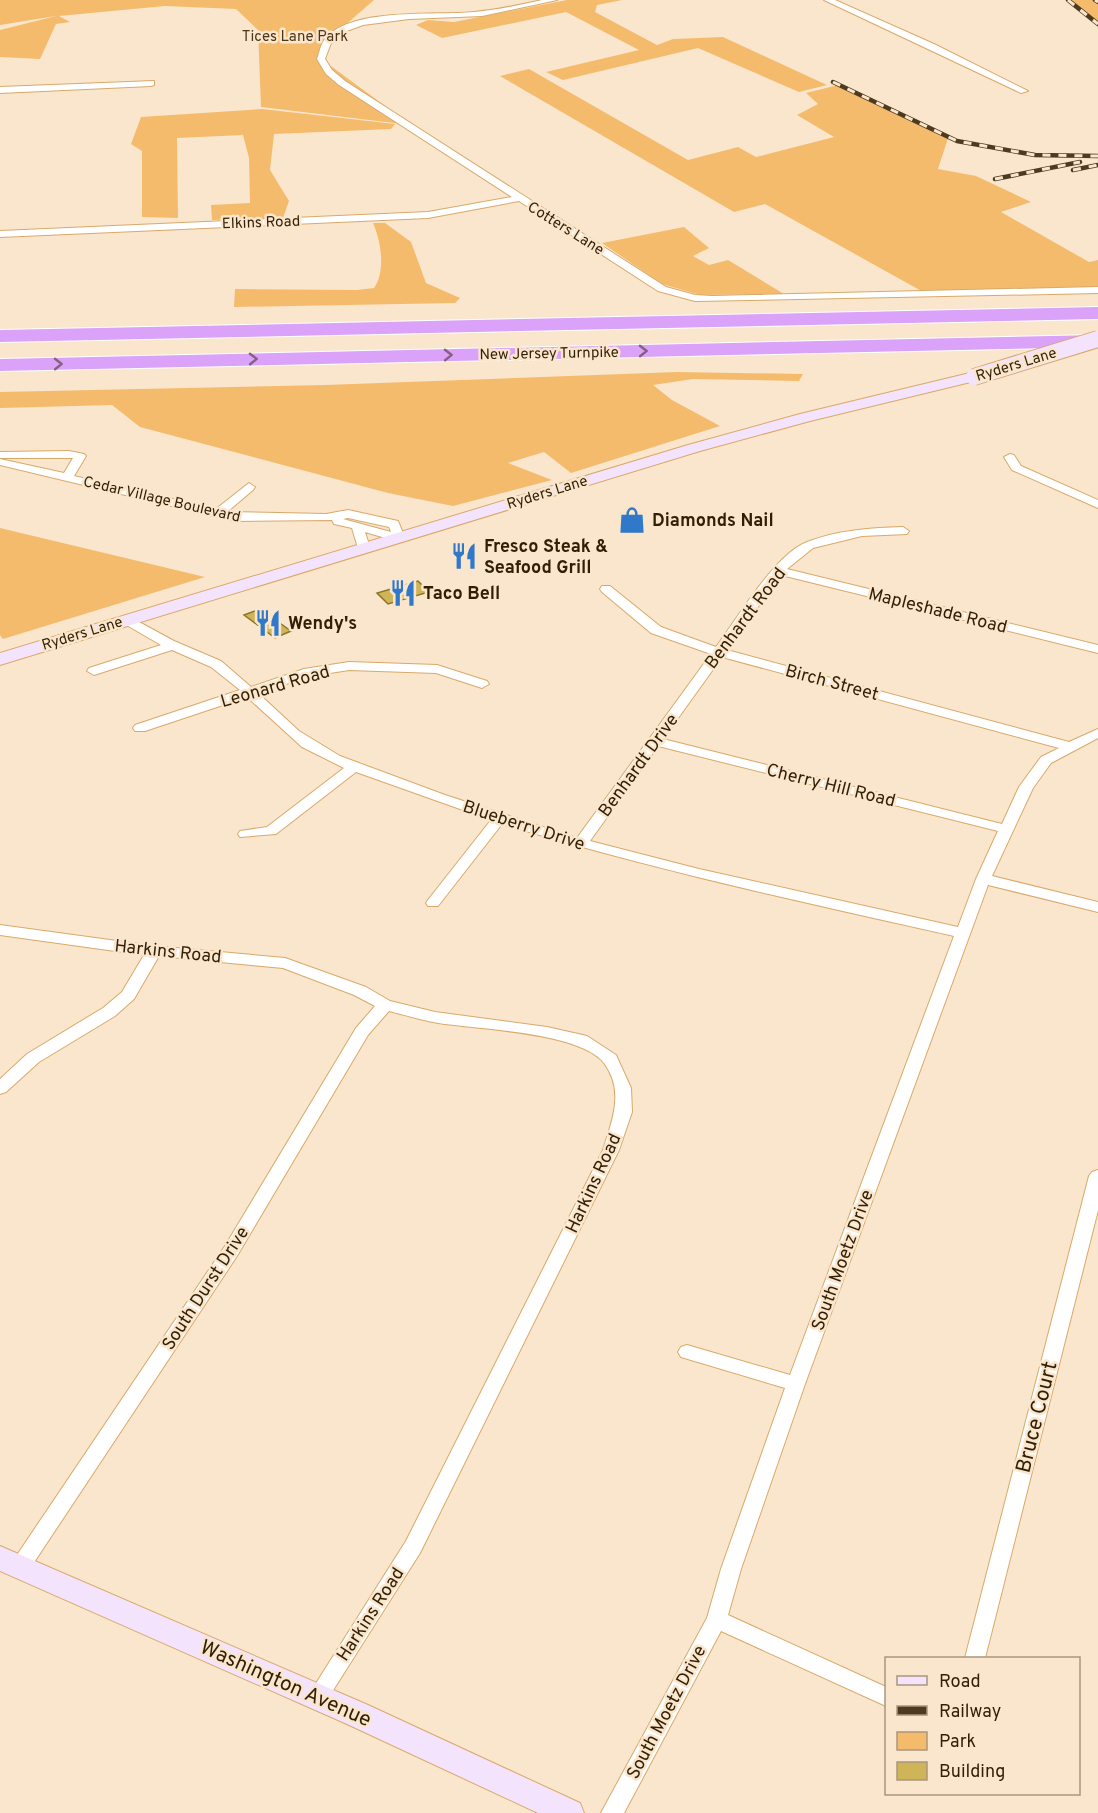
<svg xmlns="http://www.w3.org/2000/svg" width="1098" height="1813" font-family="Overpass,sans-serif">
	<style>
		.green { fill: #f5bb6d }
		.building { fill: #d0b558; stroke: #8a7425; stroke-width: 1.5 }
		.lines { fill: none; stroke-linecap: round; stroke-linejoin: round }
		.street-casing { stroke: #d9a969; stroke-width: 2 }
		.secondary-casing { stroke: #d9a969; stroke-width: 2 }
		.highway-casing { stroke: #fff; stroke-width: 2 }
		.street { fill: #fff; fill-rule: evenodd }
		.secondary { fill: #f4e3fd; fill-rule: evenodd }
		.highway { fill: #daa2f9; fill-rule: evenodd }
		.rail-casing { stroke: #4d3b20; stroke-width: 4.5 }
		.rail { stroke: #fae6cd; stroke-width: 3; stroke-dasharray: 8; stroke-linecap: butt }
		.secondary-bridge-casing { stroke: #d9a969; stroke-width: 18; stroke-linecap: butt }
		.secondary-bridge { stroke: #f4e3fd; stroke-width: 16 }
		.oneway { stroke: #86607e }
		.labels { text-anchor: middle; stroke-width: 5; stroke-linejoin: round; paint-order: stroke }
		.far-park-label { font-size: 15px; fill: #4d3614; stroke: #fae6cd }
		.far-street-label { font-size: 15px; fill: #311f04; stroke: #fae6cd }
		.poi-label { font-size: 18px; font-weight: bold; fill: #311f04; stroke: #fae6cd; text-anchor: start }
		.street-label { font-size: 18px; fill: #311f04; stroke: #fae6cd }
		.near-street-label { font-size: 21px; fill: #311f04; stroke: #fae6cd }
	</style>
	<rect width="100%" height="100%" fill="#fae6cd"/>
	<g class="green">
		<polygon points="0,0 374,0 335,34 324,61 411,125 261,107 258,30 236,9 165,6 59,16 70,22 56,24 40,59 0,57 0,30 56,16 0,25"/>
		<polygon points="567,0 622,0 597,5 595,12 657,45 673,39 723,37 827,85 799,92 698,48 563,80 546,72 639,50 566,12 442,38 416,25 428,20 454,22"/>
		<polygon points="1070,0 1098,0 1098,23"/>
		<polygon points="529,69 688,160 738,147 756,157 834,137 797,115 818,104 806,93 842,84 949,135 938,169 976,176 1031,202 1001,212 1089,262 1098,260 1098,289 925,293 765,204 734,212 500,76"/>
		<polygon points="262,109 395,124 391,129 274,134 270,170 289,201 283,218 212,220 211,205 250,203 249,158 243,135 177,138 178,218 142,217 142,151 131,144 141,117"/>
		<path d="M373,223h12l26,19 15,41 34,15 -5,5 -221,4 1,-18 122,1 17,-2c12,-17 7,-47 -1,-65z"/>
		<polygon points="684,227 709,248 693,256 709,265 728,260 784,294 700,295 662,284 602,243"/>
		<polygon points="677,372 803,374 799,381 693,379 653,385 672,400 720,426 571,473 544,452 508,463 552,480 453,506 388,493 140,427 112,405 0,408 0,392 325,385"/>
		<polygon points="0,529 0,528 205,577 3,639 0,635"/>
	</g>
	<g class="building">
		<polygon points="418,581 429,592 388,604 377,593"/>
		<polygon points="260,609 291,631 275,638 244,615"/>
	</g>
	<g class="lines">
		<defs>
			<g id="street">
				<path d="M542,0h15l-75,16 -73,3 -46,6 -19,7 -13,11 -6,16 7,11 13,11 321,206 29,8 17,1 386,-9v6l-403,8 -37,-10 -139,-90 -91,17 -428,19v-6l428,-19 84,-15 -173,-112 -13,-11 -9,-15c2,-5 3,-12 6,-17 23,-36 113,-26 151,-30 23,-2 45,-7 68,-12z"/>
				<polygon points="824,0 835,0 934,44 1028,91 1021,93"/>
				<polygon points="154,81 154,85 151,86 0,93 0,87"/>
				<path d="M69,451l15,3 2,2 -12,20 142,33 33,-26 6,4 -2,3 -26,22 99,2 22,-4 50,11 7,17 -6,4 -34,-10 5,16 -6,4 -6,-4 -6,-20 -18,-4 -2,-4 -98,1 -234,-56v-6l64,14 9,-15h-73v-6zM348,518l41,9 2,5 -48,-13z"/>
				<polygon points="1010,454 1014,455 1021,466 1098,500 1098,508 1012,470 1004,457"/>
				<path d="M903,527l6,4 -2,3 -45,2 -49,12 -26,21 311,76v8l-317,-78 -54,75 342,92 29,-13v9l-47,25 -18,25 -41,88 106,26v10l-110,-27 -183,499 -64,185 -13,46 158,72v19l-165,-75 -97,182h-23l106,-195 14,-49 64,-181 -104,-31 -3,-5 3,-5 6,-2 103,30 164,-439c-151,-34 -304,-67 -452,-112l-64,82h-10l-2,-3 2,-3 63,-80 -135,-48 -80,62 -36,3 -2,-3 2,-3 27,-4 77,-59 -42,-21 -55,-50 -102,34h-10l-2,-3 2,-3 105,-35 -29,-23 -39,-17 -78,25 -7,-4 2,-3 72,-23 -38,-22 -1,-3 6,-4 46,25 47,20 30,26 53,-18 45,-7 88,3 50,16 2,3 -7,4 -46,-15 -87,-3 -38,6 -53,17 41,38 41,25 105,39 132,43 134,-184 -60,-21 -49,-41 -2,-3 2,-3h8l51,41 55,20c21,-28 59,-93 91,-105 30,-12 64,-14 96,-15zM722,657l337,91 -18,9 -22,30 -17,37 -339,-85zM658,746l340,85 -22,48 -18,48 -259,-58 -109,-28z"/>
				<path d="M0,925l154,21 131,12 81,29 24,14 45,11 112,15 40,9 29,19 15,33 1,24 -13,38 -199,403 -95,150 -7,2 -7,-2 -3,-7 98,-155 197,-391c9,-29 22,-59 1,-87 -24,-31 -128,-34 -166,-40 -17,-3 -33,-8 -49,-12l-21,24 -131,221 -210,317 -7,2 -7,-2 -3,-6 3,-6 212,-315 131,-218 19,-22 -21,-11 -71,-27 -124,-12 -25,43 -19,17 -76,46 -33,30 -6,2v-15l27,-25 76,-46 19,-16 22,-37 -144,-20z"/>
				<polygon points="1098,1170 1098,1210 985,1658 965,1658 1089,1176 1092,1172"/>
			</g>
			<g id="secondary">
				<polygon points="974,372 982,377 979,380 810,421 700,451 0,665 0,653 688,445 800,414"/>
				<polygon points="0,1546 368,1705 580,1803 584,1813 538,1813 347,1724 0,1571"/>
			</g>
			<g id="highway">
				<polygon points="1098,307 1098,319 0,342 0,330"/>
				<polygon points="1097,335 1097,347 0,371 0,359"/>
			</g>
		</defs>
		<use href="#street" class="street-casing"/>
		<use href="#secondary" class="secondary-casing"/>
		<use href="#highway" class="highway-casing"/>
		<use href="#street" class="street"/>
		<use href="#secondary" class="secondary"/>
		<use href="#highway" class="highway"/>
		<defs>
			<g id="rail">
				<polyline points="1068,0 1098,24"/>
				<polyline points="1095,0 1098,2"/>
				<polyline points="833,82 957,141 1035,155 1098,156"/>
				<polyline points="1073,170 1098,165"/>
				<polyline points="995,179 1080,162"/>
			</g>
		</defs>
		<use href="#rail" class="rail-casing"/>
		<use href="#rail" class="rail"/>
		<defs>
			<polyline id="secondary-bridge" points="974,377 1098,339"/>
		</defs>
		<use href="#secondary-bridge" class="secondary-bridge-casing"/>
		<use href="#secondary-bridge" class="secondary-bridge"/>
	</g>
	<defs><path id="oneway-chevron" d="M-2-3.5L2.5 0L-2 3.5" fill="none" stroke-width="1.6" stroke-linecap="round" stroke-linejoin="round" transform="scale(1.5)"/></defs>
	<g class="oneway">
		<use href="#oneway-chevron" transform="translate(643 351) rotate(-1)"/>
		<use href="#oneway-chevron" transform="translate(448 355) rotate(-1)"/>
		<use href="#oneway-chevron" transform="translate(253 359) rotate(-1)"/>
		<use href="#oneway-chevron" transform="translate(58 364) rotate(-1)"/>
	</g>
	<defs>
		<symbol id="shop-bare" viewBox="-9 -9 18 18"><path d="M-5-2.5h2.3a2.7 3.5 0 0 1 5.4 0H5L5.5 6h-11ZM-1.5-2.5h3a1.5 2.3 0 0 0-3 0Z" fill="#3079ca" stroke="#fae6cd" stroke-width="2.5" paint-order="stroke"/></symbol>
		<symbol id="restaurant-bare" viewBox="-9 -9 18 18"><path d="M-5-6h1v4h1v-4h1v4h1v-4h1v5L-1.5 .5V6h-2V.5L-5-1ZM5-6V6H3V1.5H1.5Q1.5-4 5-6Z" fill="#3079ca" stroke="#fae6cd" stroke-width="2.5" paint-order="stroke"/></symbol>
	</defs>
	<g fill-rule="evenodd">
		<use href="#shop-bare" x="613" y="501" width="38" height="38"/>
		<use href="#restaurant-bare" x="445" y="537" width="38" height="38"/>
		<use href="#restaurant-bare" x="384" y="574" width="38" height="38"/>
		<use href="#restaurant-bare" x="249" y="604" width="38" height="38"/>
	</g>
	<g class="labels">
		<g class="far-park-label">
			<text x="295" y="41">Tices Lane Park</text>
		</g>
		<g class="far-street-label">
			<text transform="translate(261 222) rotate(-2)" y="5">Elkins Road</text>
			<text transform="translate(566 228) rotate(32)" y="5">Cotters Lane</text>
			<text transform="translate(549 353) rotate(-1)" y="5">New Jersey Turnpike</text>
			<text transform="translate(1016 364) rotate(-17)" y="5">Ryders Lane</text>
			<text transform="translate(547 492) rotate(-17)" y="5">Ryders Lane</text>
			<text transform="translate(162 499) rotate(13)" y="5">Cedar Village Boulevard</text>
			<text transform="translate(82 633) rotate(-17)" y="5">Ryders Lane</text>
		</g>
		<g class="poi-label">
			<text x="652" y="526">Diamonds Nail</text>
			<text x="484" y="552">Fresco Steak &amp;<tspan x="484" dy="21">Seafood Grill</tspan></text>
			<text x="423" y="599">Taco Bell</text>
			<text x="288" y="629">Wendy's</text>
		</g>
		<g class="street-label">
			<text transform="translate(938 610) rotate(14)" y="6">Mapleshade Road</text>
			<text transform="translate(745 618) rotate(-53)" y="6">Benhardt Road</text>
			<text transform="translate(832 682) rotate(15)" y="6">Birch Street</text>
			<text transform="translate(275 686) rotate(-16)" y="6">Leonard Road</text>
			<text transform="translate(638 765) rotate(-54)" y="6">Benhardt Drive</text>
			<text transform="translate(831 785) rotate(14)" y="6">Cherry Hill Road</text>
			<text transform="translate(524 825) rotate(18)" y="6">Blueberry Drive</text>
			<text transform="translate(168 951) rotate(6)" y="6">Harkins Road</text>
			<text transform="translate(593 1183) rotate(-65)" y="6">Harkins Road</text>
			<text transform="translate(842 1260) rotate(-70)" y="6">South Moetz Drive</text>
			<text transform="translate(205 1288) rotate(-57)" y="6">South Durst Drive</text>
			<text transform="translate(370 1614) rotate(-57)" y="6">Harkins Road</text>
			<text transform="translate(666 1712) rotate(-62)" y="6">South Moetz Drive</text>
		</g>
		<g class="near-street-label">
			<text transform="translate(1036 1417) rotate(-76)" y="7">Bruce Court</text>
			<text transform="translate(286 1683) rotate(24)" y="7">Washington Avenue</text>
		</g>
	</g>
	<rect x="885" y="1657" width="195" height="138" fill="#fae6cd" stroke="#aa967d" stroke-width="1.5"/>
	<rect x="897" y="1676" width="30" height="9" fill="#f4e3fd" stroke="#aa967d" stroke-width="1.5"/>
	<text x="939" y="1687" font-size="18" fill="#311f04">Road</text>
	<rect x="897" y="1706" width="30" height="9" fill="#4d3b20" stroke="#aa967d" stroke-width="1.5"/>
	<text x="939" y="1717" font-size="18" fill="#311f04">Railway</text>
	<rect x="897" y="1732" width="30" height="18" fill="#f5bb6d" stroke="#aa967d" stroke-width="1.5"/>
	<text x="939" y="1747" font-size="18" fill="#311f04">Park</text>
	<rect x="897" y="1762" width="30" height="18" fill="#d0b558" stroke="#aa967d" stroke-width="1.5"/>
	<text x="939" y="1777" font-size="18" fill="#311f04">Building</text>
</svg>
